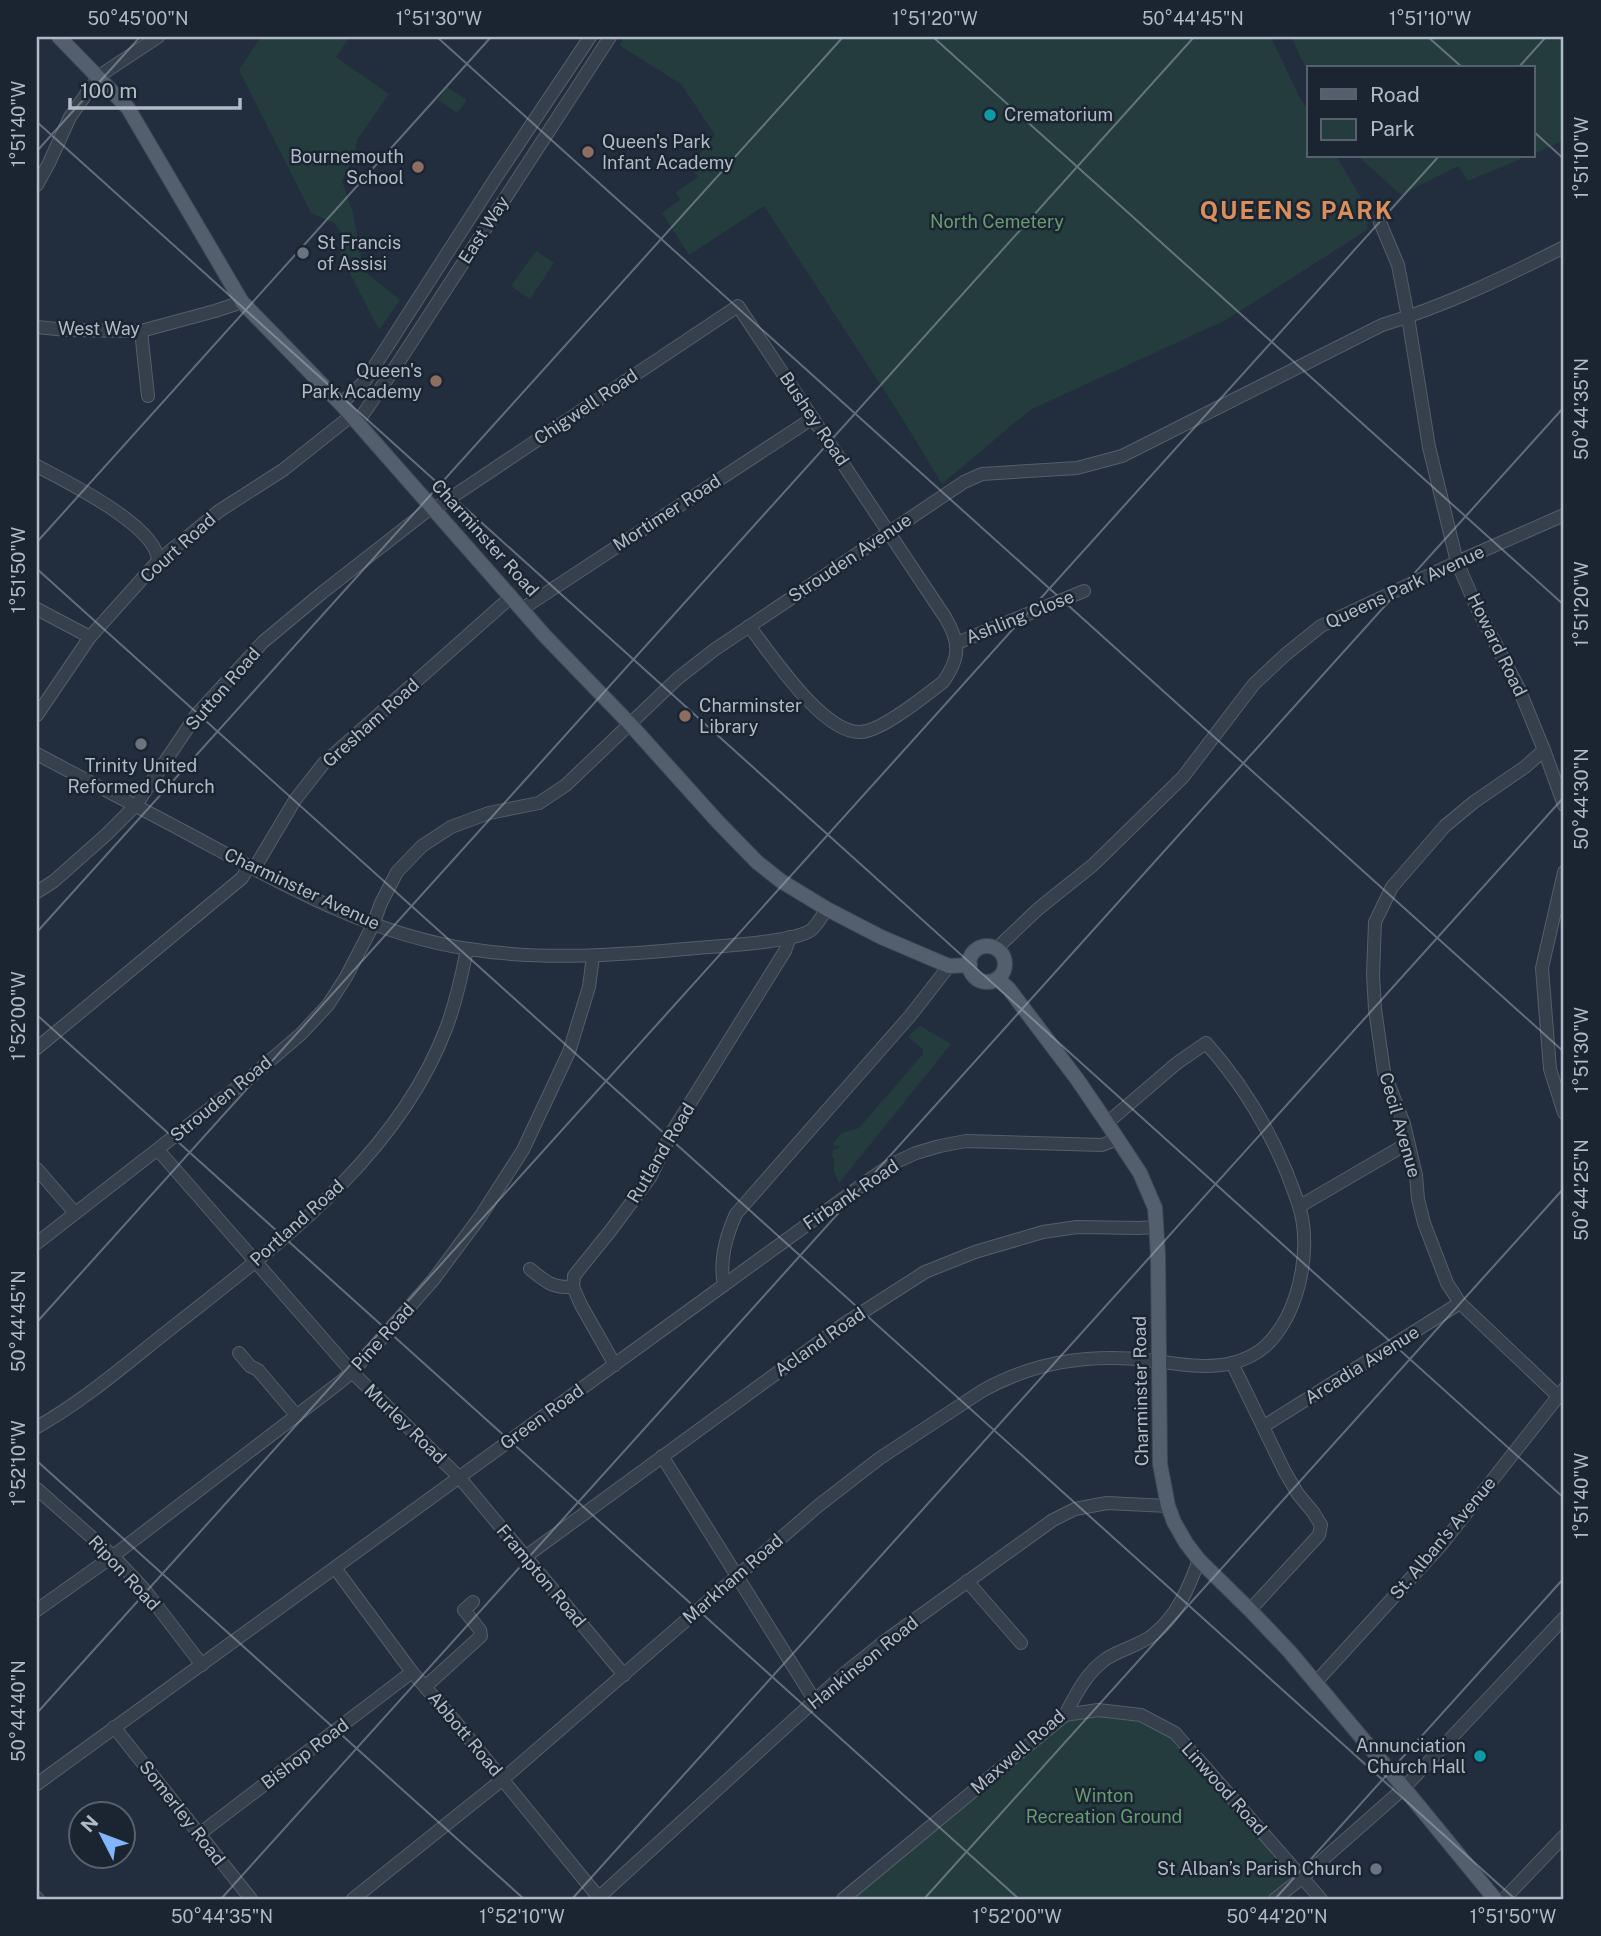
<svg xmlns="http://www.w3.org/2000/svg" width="1601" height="1936" font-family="'Public Sans',sans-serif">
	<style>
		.green { fill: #243c3e }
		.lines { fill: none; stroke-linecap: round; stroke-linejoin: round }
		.minor-casing { stroke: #545e6b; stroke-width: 14 }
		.major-casing { stroke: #3f4956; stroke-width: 16 }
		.minor { stroke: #36404d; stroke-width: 12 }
		.major { stroke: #535f6d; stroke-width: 14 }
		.ticks { fill: none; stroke: #b1bbc8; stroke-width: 2; stroke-opacity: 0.45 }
		.culture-dot { fill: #0f9aa8; stroke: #1b2532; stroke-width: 2.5 }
		.education-dot { fill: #8d6e63; stroke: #1b2532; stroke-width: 2.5 }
		.worship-dot { fill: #6b7280; stroke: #1b2532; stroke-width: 2.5 }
		.labels { text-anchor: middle; stroke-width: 5; stroke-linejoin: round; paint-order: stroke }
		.poi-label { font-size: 18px; fill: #b1bbc8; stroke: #1b2532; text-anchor: start }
		.park-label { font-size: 18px; fill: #679b71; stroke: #1b2532 }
		.street-label { font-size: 18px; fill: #b1bbc8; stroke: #1b2532 }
		.district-label { font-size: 24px; font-weight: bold; letter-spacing: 2px; fill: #d98e5b; stroke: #1b2532 }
		.neatline { fill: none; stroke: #b1bbc8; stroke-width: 2.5 }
		.ticks-label { font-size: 18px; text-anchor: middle; fill: #b1bbc8 }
	</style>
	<rect width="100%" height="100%" fill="#222e3d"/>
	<g class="green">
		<polygon points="261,37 350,37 336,57 389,94 357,140 355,153 342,181 353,213 364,271 400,300 379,330 340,254 342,234 334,223 311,213 239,70"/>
		<polygon points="625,37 1271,37 1298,94 1309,112 1309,156 1336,156 1362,199 1368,213 1367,230 1226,320 1030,410 942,484 897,410 764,206 689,255 662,213 680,200 676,192 698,177 689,166 715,135 681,84 619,45"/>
		<polygon points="1291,37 1564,37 1564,140 1533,154 1533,68 1309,68 1309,75"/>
		<polygon points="447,87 467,100 457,113 438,100"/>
		<polygon points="1358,156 1528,156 1468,181 1458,166 1401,195"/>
		<polygon points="536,251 554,263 530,299 511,286"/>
		<polygon points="920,1026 951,1044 839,1183 834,1172 834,1159 832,1156 833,1150 841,1147 834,1145 834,1142 842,1133 859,1128 923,1054 923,1049 908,1037"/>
		<polygon points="1070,1711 1141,1715 1175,1733 1302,1878 1275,1899 843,1899"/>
	</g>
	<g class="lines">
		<defs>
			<g id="minor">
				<polyline points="37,185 49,163 70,117 99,76 158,37"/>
				<polyline points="1379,220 1398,265 1408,317 1429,447 1457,562 1476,606 1519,689 1544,750 1564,805"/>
				<polyline points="37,327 67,330 141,331 215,311 242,302"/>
				<polyline points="141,331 148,396"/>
				<polyline points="341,404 365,381 495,179 590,37"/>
				<polyline points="357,423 398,363 610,37"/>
				<path d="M37,466c28,15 121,60 121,95"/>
				<path d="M434,509l304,-203 207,311c15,25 16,40 -2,65 -17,13 -62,50 -83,50 -38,1 -89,-78 -111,-106"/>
				<polyline points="37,609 90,637"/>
				<polyline points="522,609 813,418"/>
				<polyline points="957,643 1084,591"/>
				<polyline points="37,715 90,637 158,561 219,511 283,470 351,416"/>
				<polyline points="1544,750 1525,767 1474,802 1445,826 1392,887 1375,922 1373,975 1375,1009 1384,1072 1404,1124 1416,1175 1418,1199 1424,1223 1447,1283 1460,1303 1558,1396"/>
				<path d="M37,754c50,27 100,52 150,79 90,48 180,101 282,116 75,12 152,6 228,-1 22,-2 99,-6 114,-18 6,-4 11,-15 16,-21"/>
				<polyline points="254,869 295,800 324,763 511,597"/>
				<polyline points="1564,872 1542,968 1550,1069 1564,1113"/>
				<polyline points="37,892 54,881 107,834 136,805 197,714 263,642 323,592 432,507"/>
				<polyline points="996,949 1038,909 1093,865 1183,777 1254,684 1285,655 1321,626 1457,562 1564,515"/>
				<polyline points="37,1048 242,878 249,866"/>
				<polyline points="158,1150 352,1372 459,1477 624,1675"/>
				<polyline points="37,1169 75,1213"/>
				<polyline points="1300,1206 1408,1143"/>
				<path d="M37,1243l216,-168 48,-41 27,-29 18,-28 27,-52 8,-22 16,-31 25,-26 29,-19 38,-14 50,-10 27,-18 111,-106 37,-29 250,-168 18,-8 95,-6 45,-12 260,-131c63,-19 123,-48 182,-78"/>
				<path d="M530,1269c16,13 22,19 43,18"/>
				<polyline points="724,1285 873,1177 894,1163 916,1153 940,1146 966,1141 1102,1145 1118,1139"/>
				<polyline points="239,1353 250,1366 258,1370 297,1416"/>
				<polyline points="1232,1363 1285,1472 1298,1494 1313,1512 1321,1525 1319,1535 1250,1610"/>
				<polyline points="615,1365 581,1305 573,1287 574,1276 611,1230 651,1176 672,1132 785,951 790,937"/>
				<polyline points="1264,1426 1460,1303"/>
				<path d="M37,1427c49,-27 97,-70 141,-104 104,-82 221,-168 269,-297 9,-25 15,-51 20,-77"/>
				<polyline points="662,1456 815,1701"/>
				<polyline points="37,1489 113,1556 144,1589 202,1665"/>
				<polyline points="525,1557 844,1324 925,1272 975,1252 1043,1232 1077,1227 1139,1228 1157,1227"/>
				<polyline points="335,1568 412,1672 454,1720 600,1899"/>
				<polyline points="967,1581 1021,1643"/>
				<polyline points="37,1610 113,1556 339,1383 352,1372 434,1279 480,1217 523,1150 569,1052 589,987 593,956"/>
				<polyline points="1316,1682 1442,1544 1564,1389"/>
				<polyline points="425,1687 481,1636 480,1630 464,1610 473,1602"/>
				<polyline points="1065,1715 1098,1710 1141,1715 1175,1733 1321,1899"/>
				<polyline points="114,1727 251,1899"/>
				<path d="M37,1784l687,-499c-5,-24 2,-49 12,-71l174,-198 39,-50"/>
				<polyline points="198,1835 412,1672"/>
				<polyline points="37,1898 38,1899"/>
				<path d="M353,1899l150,-120 315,-273 62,-48 102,-67c51,-29 108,-37 165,-31 28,3 57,10 85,3 28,-7 42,-22 55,-46 14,-28 20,-63 16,-93 -2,-18 -10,-34 -16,-51 -20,-48 -46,-91 -81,-130l-29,20 -70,60"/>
				<polyline points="597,1899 845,1673 885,1641 1053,1520 1075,1509 1107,1503 1168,1506"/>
				<path d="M843,1899l222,-184c11,-21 21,-42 41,-56 15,-10 35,-14 48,-25 23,-18 35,-47 45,-74"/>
				<polyline points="1275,1899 1302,1878 1404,1788 1564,1618"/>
				<polyline points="1504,1899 1564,1836"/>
			</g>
			<g id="major">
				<polyline points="59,37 128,108 242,302 341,404 545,636 629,723 718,822 757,862 781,881 827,909 881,937 949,966 970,965"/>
				<circle cx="987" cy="964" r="18"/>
				<polyline points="998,979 1009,989 1077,1079 1107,1123 1140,1173 1155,1208 1158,1255 1160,1464 1168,1506 1174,1522 1186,1543 1199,1560 1250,1610 1289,1651 1404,1788 1495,1899"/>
			</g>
		</defs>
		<use href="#minor" class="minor-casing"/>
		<use href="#major" class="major-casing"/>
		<use href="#minor" class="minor"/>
		<use href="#major" class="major"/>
	</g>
	<path class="ticks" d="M437,37l1127,1015M933,37l631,568M1428,37l35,31M1518,68l28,-31M37,122l1527,1376M1533,131l31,28M37,151l103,-114M37,542l454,-505M37,569l1478,1330M37,932l806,-895M37,1015l982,884M37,1322l1157,-1285M37,1461l487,438M37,1713l1402,-1557M221,1899l1343,-1492M572,1899l992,-1102M924,1899l640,-711M1275,1899l289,-321"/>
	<g class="culture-dot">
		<circle cx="990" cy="115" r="7"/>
		<circle cx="1480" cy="1756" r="7"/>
	</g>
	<g class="education-dot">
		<circle cx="588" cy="152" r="7"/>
		<circle cx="418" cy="167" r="7"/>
		<circle cx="436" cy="381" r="7"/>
		<circle cx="685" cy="716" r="7"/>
	</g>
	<g class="worship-dot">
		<circle cx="303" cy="253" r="7"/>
		<circle cx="141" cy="744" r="7"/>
		<circle cx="1376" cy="1869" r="7"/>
	</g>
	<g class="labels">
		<g class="poi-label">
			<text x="1004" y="121">Crematorium</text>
			<text x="602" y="148">Queen's Park<tspan x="602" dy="21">Infant Academy</tspan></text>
			<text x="404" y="163" text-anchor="end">Bournemouth<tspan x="404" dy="21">School</tspan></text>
			<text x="317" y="249">St Francis<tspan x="317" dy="21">of Assisi</tspan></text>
			<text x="422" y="377" text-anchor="end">Queen's<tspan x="422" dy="21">Park Academy</tspan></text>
			<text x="699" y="712">Charminster<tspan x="699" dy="21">Library</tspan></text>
			<text x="141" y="772" text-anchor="middle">Trinity United<tspan x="141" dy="21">Reformed Church</tspan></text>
			<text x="1466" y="1752" text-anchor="end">Annunciation<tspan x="1466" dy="21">Church Hall</tspan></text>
			<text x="1362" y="1875" text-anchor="end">St Alban’s Parish Church</text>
		</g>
		<g class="park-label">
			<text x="997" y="228">North Cemetery</text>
			<text x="1104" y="1802">Winton<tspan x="1104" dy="21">Recreation Ground</tspan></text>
		</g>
		<g class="street-label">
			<text transform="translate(484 230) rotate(-57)" y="6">East Way</text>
			<text x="99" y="335">West Way</text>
			<text transform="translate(586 407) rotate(-34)" y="6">Chigwell Road</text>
			<text transform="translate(814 419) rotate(56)" y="6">Bushey Road</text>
			<text transform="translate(667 513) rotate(-33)" y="6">Mortimer Road</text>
			<text transform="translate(485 538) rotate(48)" y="6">Charminster Road</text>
			<text transform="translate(178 548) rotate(-42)" y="6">Court Road</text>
			<text transform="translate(850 558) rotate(-34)" y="6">Strouden Avenue</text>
			<text transform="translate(1405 587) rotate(-25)" y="6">Queens Park Avenue</text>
			<text transform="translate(1020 617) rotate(-22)" y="6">Ashling Close</text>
			<text transform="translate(1497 645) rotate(64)" y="6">Howard Road</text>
			<text transform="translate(223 689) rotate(-49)" y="6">Sutton Road</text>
			<text transform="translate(371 723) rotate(-42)" y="6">Gresham Road</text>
			<text transform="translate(302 889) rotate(25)" y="6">Charminster Avenue</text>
			<text transform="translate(221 1099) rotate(-39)" y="6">Strouden Road</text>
			<text transform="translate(1400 1125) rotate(74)" y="6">Cecil Avenue</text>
			<text transform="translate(661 1153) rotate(-59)" y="6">Rutland Road</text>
			<text transform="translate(851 1195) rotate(-34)" y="6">Firbank Road</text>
			<text transform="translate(297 1223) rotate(-42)" y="6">Portland Road</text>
			<text transform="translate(383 1337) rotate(-48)" y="6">Pine Road</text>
			<text transform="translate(820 1342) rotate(-35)" y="6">Acland Road</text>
			<text transform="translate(1362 1365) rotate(-32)" y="6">Arcadia Avenue</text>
			<text transform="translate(1141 1391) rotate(-91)" y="6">Charminster Road</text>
			<text transform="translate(542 1417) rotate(-36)" y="6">Green Road</text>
			<text transform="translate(405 1424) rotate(44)" y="6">Murley Road</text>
			<text transform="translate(1443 1538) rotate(-50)" y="6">St. Alban's Avenue</text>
			<text transform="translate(124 1573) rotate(47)" y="6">Ripon Road</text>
			<text transform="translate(541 1576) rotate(50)" y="6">Frampton Road</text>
			<text transform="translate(733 1579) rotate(-41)" y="6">Markham Road</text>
			<text transform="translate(863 1663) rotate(-39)" y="6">Hankinson Road</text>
			<text transform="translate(465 1734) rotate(50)" y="6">Abbott Road</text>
			<text transform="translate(1018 1752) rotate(-41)" y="6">Maxwell Road</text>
			<text transform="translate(305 1754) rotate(-37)" y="6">Bishop Road</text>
			<text transform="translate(1224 1789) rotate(48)" y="6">Linwood Road</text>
			<text transform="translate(182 1813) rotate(52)" y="6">Somerley Road</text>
		</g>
		<g class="district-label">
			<text x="1297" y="219">QUEENS PARK</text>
		</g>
	</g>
	<rect width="1601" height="1936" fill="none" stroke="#1b2532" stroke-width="77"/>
	<rect x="1307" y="66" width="228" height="91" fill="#1b2532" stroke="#57616e" stroke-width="2"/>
	<rect x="1321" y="89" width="35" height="10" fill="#535f6d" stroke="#57616e" stroke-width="2"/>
	<text x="1370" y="102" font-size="21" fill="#b1bbc8">Road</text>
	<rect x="1321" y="119" width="35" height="21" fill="#243c3e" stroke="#57616e" stroke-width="2"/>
	<text x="1370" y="136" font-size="21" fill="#b1bbc8">Park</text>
	<g transform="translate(102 1835) rotate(312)"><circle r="33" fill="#1b2532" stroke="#57616e" stroke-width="2"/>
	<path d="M0-5L12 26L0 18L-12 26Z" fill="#82b5fd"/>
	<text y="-10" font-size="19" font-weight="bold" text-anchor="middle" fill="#b1bbc8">N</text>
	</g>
	<path d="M70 98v10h170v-10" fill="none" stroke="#b1bbc8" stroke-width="3.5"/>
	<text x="80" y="98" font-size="21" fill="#b1bbc8" stroke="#1b2532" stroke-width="5" paint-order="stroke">100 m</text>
	<rect x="38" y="38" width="1524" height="1860" class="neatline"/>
	<g class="ticks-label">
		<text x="138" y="25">50°45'00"N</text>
		<text x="439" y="25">1°51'30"W</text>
		<text x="935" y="25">1°51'20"W</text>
		<text x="1193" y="25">50°44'45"N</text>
		<text x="1430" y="25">1°51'10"W</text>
		<text transform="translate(19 124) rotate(-90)" y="6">1°51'40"W</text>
		<text transform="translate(1582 158) rotate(-90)" y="6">1°51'10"W</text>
		<text transform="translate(1582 409) rotate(-90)" y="6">50°44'35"N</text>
		<text transform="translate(19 570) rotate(-90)" y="6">1°51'50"W</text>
		<text transform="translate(1582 604) rotate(-90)" y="6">1°51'20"W</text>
		<text transform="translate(1582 799) rotate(-90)" y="6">50°44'30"N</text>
		<text transform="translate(19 1016) rotate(-90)" y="6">1°52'00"W</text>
		<text transform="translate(1582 1050) rotate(-90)" y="6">1°51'30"W</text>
		<text transform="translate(1582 1190) rotate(-90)" y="6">50°44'25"N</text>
		<text transform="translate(19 1321) rotate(-90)" y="6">50°44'45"N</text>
		<text transform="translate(19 1463) rotate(-90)" y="6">1°52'10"W</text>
		<text transform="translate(1582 1496) rotate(-90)" y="6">1°51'40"W</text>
		<text transform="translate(19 1711) rotate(-90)" y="6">50°44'40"N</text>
		<text x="222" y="1923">50°44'35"N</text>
		<text x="522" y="1923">1°52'10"W</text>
		<text x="1017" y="1923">1°52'00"W</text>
		<text x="1277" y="1923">50°44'20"N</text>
		<text x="1513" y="1923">1°51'50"W</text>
	</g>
</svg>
